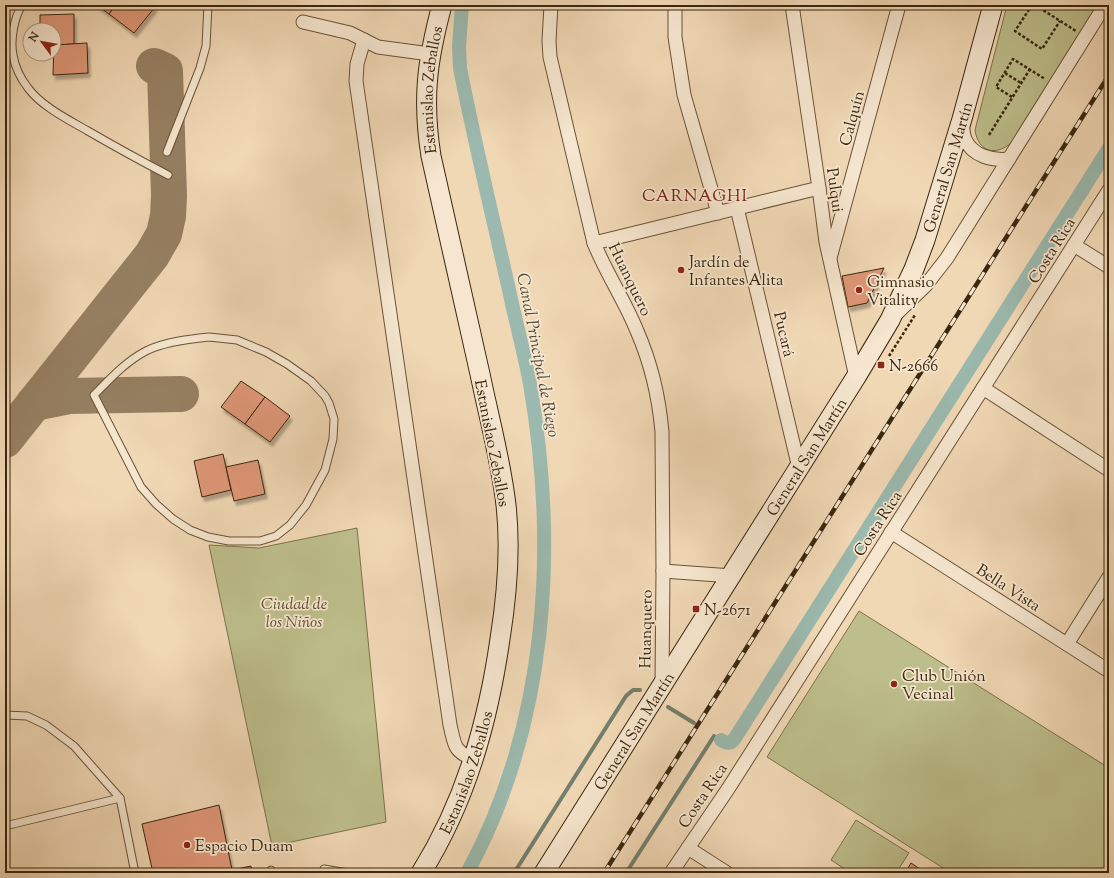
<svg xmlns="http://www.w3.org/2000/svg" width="1114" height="878" font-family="'Sorts Mill Goudy',serif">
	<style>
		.green { fill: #bdbe8b; stroke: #7c724d }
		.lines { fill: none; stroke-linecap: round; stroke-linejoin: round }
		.stream { stroke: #747f6e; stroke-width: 4 }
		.canal { stroke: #9bb9ae; stroke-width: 14 }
		.taxiway { stroke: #968062; stroke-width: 36 }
		.building { fill: #df9778; stroke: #3a270f; filter: url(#shadow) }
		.lane-casing { stroke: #685338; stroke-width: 9 }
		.street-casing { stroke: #685338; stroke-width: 15 }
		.secondary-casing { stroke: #3a270f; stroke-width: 21 }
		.path { stroke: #3a270f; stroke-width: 2.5; stroke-dasharray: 3 2; stroke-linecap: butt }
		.lane { stroke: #f6e6cf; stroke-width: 7 }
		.street { stroke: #f6e6cf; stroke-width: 13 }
		.secondary { stroke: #f6e6cf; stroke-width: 19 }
		.rail-casing { stroke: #3a270f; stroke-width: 4.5 }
		.rail { stroke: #f6e6cf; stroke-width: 3; stroke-dasharray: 9; stroke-linecap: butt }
		.poi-dot { fill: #8f2418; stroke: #f6e6cf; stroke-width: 1.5 }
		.labels { text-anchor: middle; stroke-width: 3.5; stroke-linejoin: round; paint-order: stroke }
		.street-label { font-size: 16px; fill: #3a270f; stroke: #f6e6cf }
		.poi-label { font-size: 16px; fill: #3a270f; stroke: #f6e6cf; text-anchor: start }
		.park-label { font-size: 16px; font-style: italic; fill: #5b4d2e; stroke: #f6e6cf }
		.neighbourhood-label { font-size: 17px; letter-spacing: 1px; fill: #7a1f14; stroke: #f6e6cf }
		.water-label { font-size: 17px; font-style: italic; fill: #524c37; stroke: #f6e6cf }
	</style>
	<defs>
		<filter id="shadow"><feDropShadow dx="2.5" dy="4.5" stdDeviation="1" flood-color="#0004"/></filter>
	</defs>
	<rect width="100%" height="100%" fill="#f1d8b5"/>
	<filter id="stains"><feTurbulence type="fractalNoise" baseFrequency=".005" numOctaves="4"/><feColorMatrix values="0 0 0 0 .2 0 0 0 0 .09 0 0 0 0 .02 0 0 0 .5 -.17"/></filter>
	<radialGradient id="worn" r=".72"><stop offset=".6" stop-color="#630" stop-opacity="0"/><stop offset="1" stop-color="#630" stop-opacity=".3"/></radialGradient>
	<g class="green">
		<path d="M1007,5h91l-86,137c-16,15 -34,10 -37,-12z"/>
		<polygon points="357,528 386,822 272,846 209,545 259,548"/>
		<polygon points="859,611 1109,768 1109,873 951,873 767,757"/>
		<polygon points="856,820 909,853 896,873 851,873 831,860"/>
	</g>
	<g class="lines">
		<g class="stream">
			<polyline points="668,707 694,723"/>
			<polyline points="514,873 626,696 633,690 640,690"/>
			<polyline points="626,873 714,736"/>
		</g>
		<g class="canal">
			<path d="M462,5l-3,41 1,22c15,77 34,154 51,231 6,28 14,57 19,85 28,163 18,341 -63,489"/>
			<path d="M721,740c6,4 10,4 14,-2l374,-590"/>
		</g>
		<g class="taxiway">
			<polyline points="34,403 69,396 181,394"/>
			<polyline points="5,440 152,255 164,234 168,216 169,196 165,71 154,66"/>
		</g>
	</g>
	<g class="building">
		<polygon points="97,5 116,5 109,14"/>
		<polygon points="116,5 152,5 155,7 134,33 109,14"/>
		<polygon points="74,14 74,44 54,45 54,30 40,30 40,15"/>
		<polygon points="87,43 88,73 53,75 54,45"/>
		<polygon points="884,268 867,303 848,307 842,276"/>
		<polygon points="241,381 265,397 245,424 221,407"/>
		<polygon points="265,397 290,416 270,442 245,424"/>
		<polygon points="223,454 231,490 202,497 194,461"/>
		<polygon points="258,460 265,494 234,501 226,467"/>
		<polygon points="219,805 232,870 251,866 252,873 153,873 142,824"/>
		<polygon points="911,863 926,873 905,873"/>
	</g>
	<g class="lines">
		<defs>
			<g id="lane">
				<path d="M22,5c-8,13 -12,35 -9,50 2,12 8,24 15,33 13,18 41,32 60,43 26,15 53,30 80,44"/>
				<polyline points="167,152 200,68 206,46 208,5"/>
				<path d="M209,337l28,3 29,12 21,12 24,17 14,15 4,7 5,16 -1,20 -8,31 -19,35 -16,20 -14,11 -16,5h-31l-21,-4 -18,-7 -17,-11 -17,-15 -15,-17 -47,-92c16,-16 31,-33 52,-44 17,-9 43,-12 63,-14z"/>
				<polyline points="5,715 27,716 46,725 74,746 120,798 135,873"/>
				<polyline points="5,826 120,798"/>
				<polyline points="324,869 348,873"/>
				<polyline points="271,870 272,873"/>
			</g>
			<g id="street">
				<path d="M551,5l-2,36 1,16 44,186c12,30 31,58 43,88 14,32 22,66 25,101l1,139 -1,113"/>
				<polyline points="675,5 675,37 684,95 718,213"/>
				<polyline points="792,5 819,188 826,242 856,377"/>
				<polyline points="303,22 350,33 378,47 430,54"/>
				<path d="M364,40l-7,24 -1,17 94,644c5,21 3,25 24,35"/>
				<path d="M962,123c1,5 1,11 3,16 7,17 28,22 44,20"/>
				<polyline points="737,208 799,468"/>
				<polyline points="594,243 819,188"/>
				<polyline points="1074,245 1109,267"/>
				<polyline points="830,258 899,5"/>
				<polyline points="896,314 926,285 947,258 1105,5"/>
				<polyline points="983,388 1109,470"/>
				<polyline points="891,532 1109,671"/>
				<polyline points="663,571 732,576"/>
				<polyline points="1067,644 1109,577"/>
				<polyline points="688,848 727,873"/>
				<polyline points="671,873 728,789 1109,190"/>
			</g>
			<g id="secondary">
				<path id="s1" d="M421,873c45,-72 67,-151 79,-234 7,-44 11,-89 6,-134 -5,-44 -17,-87 -26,-131 -16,-73 -33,-145 -49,-218 -9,-57 -4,-95 11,-151"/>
				<path id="s2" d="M544,873l312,-496 34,-57 24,-51 11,-29 37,-121 31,-114"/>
			</g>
		</defs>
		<use href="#lane" class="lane-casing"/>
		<use href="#street" class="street-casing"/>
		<use href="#secondary" class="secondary-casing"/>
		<g class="path">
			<polyline points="1032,5 1015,31 1042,49 1060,21"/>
			<polyline points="1035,5 1076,31"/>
			<polyline points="1005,73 1021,83"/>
			<polyline points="1012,97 996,87 1013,59 1045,79"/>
			<polyline points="989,135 1030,69"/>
			<polyline points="889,356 915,315"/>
		</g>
		<use href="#lane" class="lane"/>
		<use href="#street" class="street"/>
		<use href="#secondary" class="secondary"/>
		<defs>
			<polyline id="rail" points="604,873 1109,75"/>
		</defs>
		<use href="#rail" class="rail-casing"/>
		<use href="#rail" class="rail"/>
	</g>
	<g class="poi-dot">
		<circle cx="681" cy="270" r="4"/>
		<circle cx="859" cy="290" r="4"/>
		<rect x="877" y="361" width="8" height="8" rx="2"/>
		<rect x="692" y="605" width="8" height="8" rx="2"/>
		<circle cx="894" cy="684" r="4"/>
		<circle cx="187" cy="845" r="4"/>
	</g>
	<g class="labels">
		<g class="street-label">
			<text dy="6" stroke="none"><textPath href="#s1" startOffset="807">Estanislao Zeballos</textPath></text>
			<text transform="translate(851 118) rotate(-75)" y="6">Calquín</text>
			<text dy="6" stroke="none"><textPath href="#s2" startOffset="816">General San Martín</textPath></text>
			<text transform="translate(836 190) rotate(82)" y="6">Pulqui</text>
			<text transform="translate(1051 250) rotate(-58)" y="6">Costa Rica</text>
			<text transform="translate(631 279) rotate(64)" y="6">Huanquero</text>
			<text transform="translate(785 334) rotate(77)" y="6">Pucará</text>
			<text transform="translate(493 443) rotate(79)" y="6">Estanislao Zeballos</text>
			<text dy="6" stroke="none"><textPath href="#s2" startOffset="492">General San Martín</textPath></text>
			<text transform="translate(877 523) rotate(-57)" y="6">Costa Rica</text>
			<text transform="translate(1009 587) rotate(33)" y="6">Bella Vista</text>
			<text transform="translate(645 629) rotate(-89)" y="6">Huanquero</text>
			<text dy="6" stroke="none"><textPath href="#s2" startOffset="168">General San Martín</textPath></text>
			<text dy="6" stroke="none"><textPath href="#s1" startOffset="111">Estanislao Zeballos</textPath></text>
			<text transform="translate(702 795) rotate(-56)" y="6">Costa Rica</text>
		</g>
		<g class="poi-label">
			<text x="689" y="267">Jardín de<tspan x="689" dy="18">Infantes Alita</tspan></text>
			<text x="867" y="287">Gimnasio<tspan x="867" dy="18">Vitality</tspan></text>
			<text x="889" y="371">N-2666</text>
			<text x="704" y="615">N-2671</text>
			<text x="902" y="681">Club Unión<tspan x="902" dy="18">Vecinal</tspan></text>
			<text x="195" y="851">Espacio Duam</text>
		</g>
		<g class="park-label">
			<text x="294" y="609">Ciudad de<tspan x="294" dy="18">los Niños</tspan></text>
		</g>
		<g class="neighbourhood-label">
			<text x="695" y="201">CARNAGHI</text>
		</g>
		<g class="water-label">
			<text transform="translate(539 355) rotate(79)" y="6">Canal Principal de Riego</text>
		</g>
	</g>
	<rect width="1114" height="878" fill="none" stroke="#f1d8b5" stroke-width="20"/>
	<rect x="6" y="6" width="1102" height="866" fill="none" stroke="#3a270f" stroke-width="2"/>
	<rect x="10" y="10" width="1094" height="858" fill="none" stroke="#3a270f"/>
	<g transform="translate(42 42) rotate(302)"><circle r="19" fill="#f6e6cf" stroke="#ab9a82"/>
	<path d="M0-3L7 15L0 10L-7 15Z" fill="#8f2418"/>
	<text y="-6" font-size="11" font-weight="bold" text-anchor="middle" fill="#3a270f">N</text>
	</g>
	<rect width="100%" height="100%" filter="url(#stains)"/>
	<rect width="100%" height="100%" fill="url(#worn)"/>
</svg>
